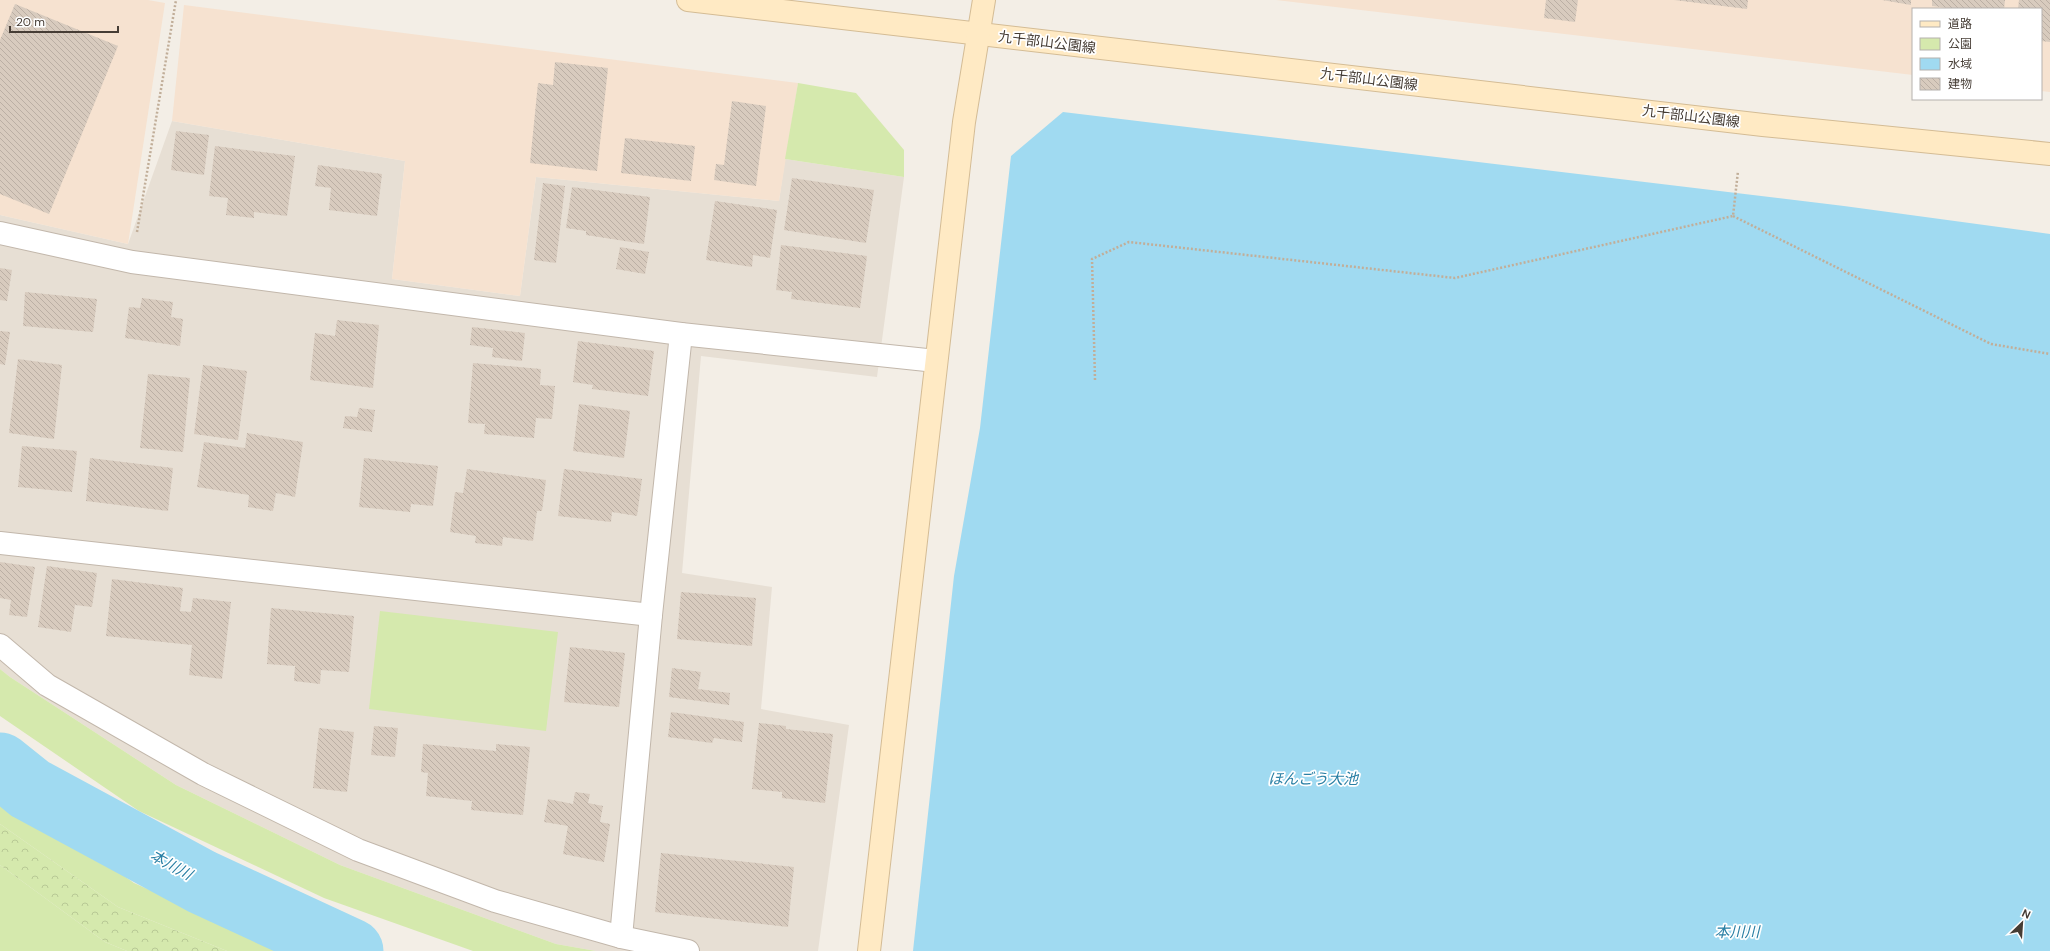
<svg xmlns="http://www.w3.org/2000/svg" width="2050" height="951" font-family="'DM Sans','Noto Sans JP',sans-serif">
	<style>
		.residential { fill: #e7dfd4 }
		.commercial { fill: #f6e2d0 }
		.green { fill: #d5e9ad }
		.forest { fill: url(#forest-crowns) }
		.water { fill: #a0daf1 }
		.lines { fill: none; stroke-linecap: round; stroke-linejoin: round }
		.river { stroke: #a0daf1; stroke-width: 65 }
		.building { fill: url(#building-back-hatch) }
		.street-casing { stroke: #c2b7ab; stroke-width: 24 }
		.secondary-casing { stroke: #d4bc95; stroke-width: 24 }
		.path { stroke: #c1ae99; stroke-width: 2.5; stroke-dasharray: 2 2; stroke-linecap: butt }
		.street { stroke: #fff; stroke-width: 22 }
		.secondary { stroke: #ffeac4; stroke-width: 22 }
		.labels { text-anchor: middle; stroke-width: 3.5; stroke-linejoin: round; paint-order: stroke }
		.street-label { font-size: 14px; fill: #463d35; stroke: #fff }
		.water-label { font-size: 15px; font-style: italic; fill: #297fa4; stroke: #fff }
	</style>
	<defs>
		<pattern id="forest-crowns" width="20" height="18" patternUnits="userSpaceOnUse"><rect width="20" height="18" fill="#d5e9ad"/><path d="M2 6a3 3 0 1 1 6 0M12 15a3 3 0 1 1 6 0" fill="none" stroke="#b8c995"/></pattern>
		<pattern id="building-back-hatch" width="6" height="6" patternUnits="userSpaceOnUse"><rect width="6" height="6" fill="#d8cbbe"/><path d="M-1 5l2 2M0 0l6 6M5-1l2 2" fill="none" stroke="#bbafa4"/></pattern>
	</defs>
	<rect width="100%" height="100%" fill="#f3eee6"/>
	<polygon class="residential" points="172,121 405,161 392,279 520,296 536,177 779,201 785,159 904,177 877,377 701,356 682,573 772,587 761,709 849,725 818,951 596,951 556,944 340,865 176,785 10,677 0,669 0,215 128,244"/>
	<g class="commercial">
		<polygon points="0,0 148,0 165,3 128,244 0,215"/>
		<polygon points="1276,0 2050,0 2050,92 2041,91 2041,9 1913,9 1913,75"/>
		<polygon points="184,5 798,83 779,201 536,177 520,296 392,279 405,161 172,121"/>
	</g>
	<g class="green">
		<polygon points="798,83 856,93 904,150 904,177 785,159"/>
		<polygon points="380,611 558,632 546,731 369,709"/>
		<polygon points="0,669 10,677 176,785 340,865 556,944 596,951 473,951 324,898 139,811 0,716"/>
		<polygon points="0,788 134,883 287,951 227,951 118,907 0,824"/>
		<polygon points="0,865 105,942 127,951 0,951"/>
	</g>
	<polygon class="forest" points="0,824 118,907 227,951 127,951 105,942 0,865"/>
	<polygon class="water" points="1063,112 1844,206 2050,234 2050,951 913,951 954,576 980,428 1011,156"/>
	<g class="lines">
		<polyline class="river" points="0,765 30,789 202,882 351,951"/>
	</g>
	<g class="building">
		<polygon points="1546,0 1578,0 1575,22 1544,18"/>
		<polygon points="1674,0 1748,0 1747,9"/>
		<polygon points="1882,0 1911,0 1911,5"/>
		<polygon points="1932,0 2005,0 2004,9 1956,9 1932,6"/>
		<polygon points="2019,0 2050,0 2050,42 2041,41 2041,9 2018,9"/>
		<polygon points="15,4 118,46 49,214 0,194 0,40"/>
		<polygon points="555,62 608,68 597,171 530,163 538,83 553,85"/>
		<polygon points="732,101 766,106 756,186 714,180 716,164 724,165"/>
		<polygon points="176,131 209,135 204,175 171,170"/>
		<polygon points="625,138 695,146 691,181 621,173"/>
		<polygon points="215,146 295,156 287,216 254,212 254,218 226,215 228,198 209,196"/>
		<polygon points="318,165 382,174 377,216 329,210 331,188 315,186"/>
		<polygon points="792,178 874,190 866,243 784,230"/>
		<polygon points="543,183 565,186 556,263 534,260"/>
		<polygon points="572,187 650,197 644,244 586,235 586,231 566,228"/>
		<polygon points="715,201 777,210 770,258 753,255 752,267 706,260"/>
		<polygon points="781,245 867,256 860,308 791,299 792,292 776,290"/>
		<polygon points="620,247 649,252 645,274 616,269"/>
		<polygon points="0,268 12,270 7,301 0,300"/>
		<polygon points="25,292 97,299 93,332 23,326"/>
		<polygon points="142,298 173,302 171,317 183,319 180,346 125,338 129,307 140,308"/>
		<polygon points="337,320 379,325 373,388 310,380 315,333 335,336"/>
		<polygon points="472,327 525,333 522,361 492,357 493,348 470,345"/>
		<polygon points="0,331 10,332 5,365 0,364"/>
		<polygon points="578,341 654,351 648,396 592,389 593,385 573,382"/>
		<polygon points="18,359 62,365 54,439 9,433"/>
		<polygon points="473,363 541,369 540,385 555,386 552,419 536,418 534,438 484,434 485,424 468,423"/>
		<polygon points="203,365 247,371 238,440 194,434"/>
		<polygon points="148,374 190,378 183,452 140,448"/>
		<polygon points="579,404 630,411 624,458 573,451"/>
		<polygon points="359,408 375,410 372,432 343,428 345,416 357,417"/>
		<polygon points="247,433 303,442 295,497 276,493 273,511 248,507 249,495 197,487 204,442 245,448"/>
		<polygon points="22,446 77,451 72,492 18,487"/>
		<polygon points="90,458 173,468 168,511 86,501"/>
		<polygon points="364,458 438,466 433,506 411,504 410,512 359,507"/>
		<polygon points="467,469 546,480 542,511 537,511 533,541 503,537 502,546 475,543 476,536 450,532 455,492 463,493"/>
		<polygon points="564,469 642,479 637,516 612,512 611,522 558,516"/>
		<polygon points="0,562 35,567 27,617 9,615 11,600 0,598"/>
		<polygon points="47,566 97,573 92,607 75,605 71,632 38,627"/>
		<polygon points="112,579 183,588 180,611 191,612 193,598 231,602 222,679 189,675 192,645 106,636"/>
		<polygon points="681,592 756,598 752,646 677,639"/>
		<polygon points="271,608 354,616 349,672 321,670 320,684 294,681 295,666 267,664"/>
		<polygon points="570,647 625,653 619,707 564,702"/>
		<polygon points="672,668 701,672 698,689 730,693 729,705 669,697"/>
		<polygon points="671,712 744,722 742,742 714,738 712,743 668,737"/>
		<polygon points="759,723 786,726 786,729 833,734 825,803 782,798 782,792 752,789"/>
		<polygon points="374,726 398,728 395,757 371,755"/>
		<polygon points="319,728 354,732 347,792 313,788"/>
		<polygon points="423,744 496,751 496,744 530,747 523,815 471,810 472,801 426,796 428,773 421,772"/>
		<polygon points="575,792 590,794 588,803 603,806 600,822 610,824 604,862 563,854 568,826 544,822 548,799 573,804"/>
		<polygon points="661,853 794,867 788,927 655,912"/>
	</g>
	<g class="lines">
		<defs>
			<g id="street">
				<polyline points="0,233 132,262 681,334 936,361"/>
				<polyline points="0,543 651,615"/>
				<polyline points="0,645 47,685 203,774 358,850 495,901 621,937 688,951"/>
				<polyline points="621,937 651,615 681,334"/>
			</g>
			<g id="secondary">
				<polyline points="688,0 1763,125 2050,154"/>
				<polyline points="869,951 964,122 984,0"/>
			</g>
		</defs>
		<use href="#street" class="street-casing"/>
		<use href="#secondary" class="secondary-casing"/>
		<g class="path">
			<polyline points="1733,216 1991,344 2050,354"/>
			<polyline points="137,232 176,0"/>
			<polyline points="1095,380 1092,259 1129,242 1455,278 1733,216 1738,171"/>
		</g>
		<use href="#street" class="street"/>
		<use href="#secondary" class="secondary"/>
	</g>
	<g class="labels">
		<g class="street-label">
			<text transform="translate(1047 42) rotate(7)" y="5">九千部山公園線</text>
			<text transform="translate(1369 79) rotate(7)" y="5">九千部山公園線</text>
			<text transform="translate(1691 116) rotate(7)" y="5">九千部山公園線</text>
		</g>
		<g class="water-label">
			<text x="1313" y="784">ほんごう大池</text>
			<text transform="translate(171 865) rotate(29)" y="5">本川川</text>
			<text x="1737" y="937">本川川</text>
		</g>
	</g>
	<rect x="1912" y="8" width="130" height="92" fill="#ffffff" stroke="#b5b1ae"/>
	<rect x="1920" y="21" width="20" height="6" fill="#ffeac4" stroke="#b5b1ae"/>
	<text x="1948" y="28" font-size="12" fill="#463d35">道路</text>
	<rect x="1920" y="38" width="20" height="12" fill="#d5e9ad" stroke="#b5b1ae"/>
	<text x="1948" y="48" font-size="12" fill="#463d35">公園</text>
	<rect x="1920" y="58" width="20" height="12" fill="#a0daf1" stroke="#b5b1ae"/>
	<text x="1948" y="68" font-size="12" fill="#463d35">水域</text>
	<rect x="1920" y="78" width="20" height="12" fill="url(#building-back-hatch)" stroke="#b5b1ae"/>
	<text x="1948" y="88" font-size="12" fill="#463d35">建物</text>
	<g transform="translate(2022 923) rotate(25)" stroke="#ffffff" stroke-width="3" paint-order="stroke">
	<path d="M0-3L7 15L0 10L-7 15Z" fill="#463d35"/>
	<text y="-6" font-size="11" font-weight="bold" text-anchor="middle" fill="#463d35">N</text>
	</g>
	<path d="M10 26v6h108v-6" fill="none" stroke="#463d35" stroke-width="2"/>
	<text x="16" y="26" font-size="12" fill="#463d35" stroke="#ffffff" stroke-width="3" paint-order="stroke">20 m</text>
</svg>
